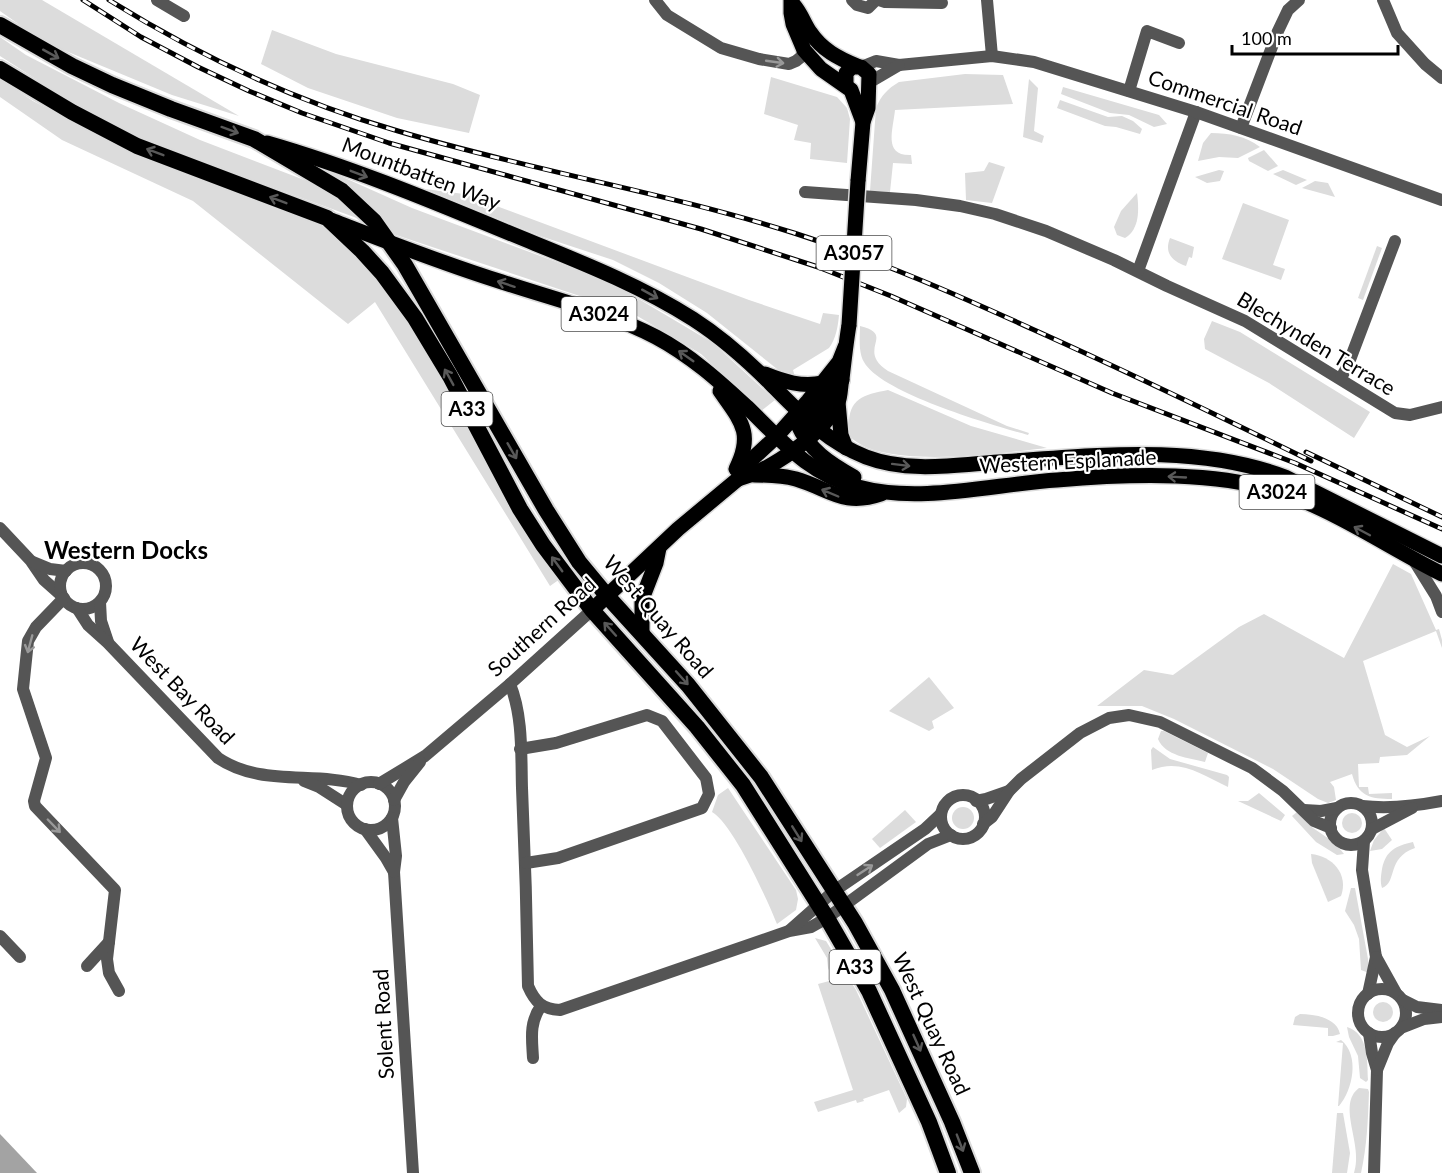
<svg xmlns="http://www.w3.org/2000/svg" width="1442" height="1173" font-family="Lato,sans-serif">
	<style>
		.green { fill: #dcdcdc }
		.water { fill: #a3a3a3 }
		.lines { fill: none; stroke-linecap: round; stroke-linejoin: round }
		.primary-casing { stroke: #dbdbdb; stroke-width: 18 }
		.trunk-casing { stroke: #dbdbdb; stroke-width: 20 }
		.minor { stroke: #555; stroke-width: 12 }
		.tertiary { stroke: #555; stroke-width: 12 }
		.primary { stroke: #000; stroke-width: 15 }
		.trunk { stroke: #000; stroke-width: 16 }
		.rail-casing { stroke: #000; stroke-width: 5 }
		.rail { stroke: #fff; stroke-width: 3; stroke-dasharray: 9; stroke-linecap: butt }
		.primary-bridge-casing { stroke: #dbdbdb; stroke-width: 18; stroke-linecap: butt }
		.primary-bridge { stroke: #000; stroke-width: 15 }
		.oneway { stroke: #595959 }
		.oneway2 { stroke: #999 }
		.labels { text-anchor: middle; stroke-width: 4.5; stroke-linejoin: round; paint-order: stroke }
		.shield { fill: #fff; stroke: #4c4c4c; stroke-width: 1.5 }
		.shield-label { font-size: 20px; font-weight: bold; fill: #000 }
		.street-label { font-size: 21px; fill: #000; stroke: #fff }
		.quarter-label { font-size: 24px; font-weight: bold; fill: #000; stroke: #fff }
	</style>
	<rect width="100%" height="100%" fill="#fff"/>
	<g class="green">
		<polygon points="0,0 42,0 239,116 172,95 44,42 0,11"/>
		<polygon points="272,30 336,54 453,84 480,95 469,133 397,118 308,88 261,64"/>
		<polygon points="0,37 26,55 119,103 200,140 328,189 365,221 151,143 73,103 0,56"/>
		<path d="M965,74l38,1 10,29 -118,6c-2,20 -12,46 16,45l1,9 -19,-1 -3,29 -20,-1 6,-83c5,-12 11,-19 23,-26z"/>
		<polygon points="771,77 837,97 847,108 850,119 847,163 810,159 811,143 794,140 798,125 764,114"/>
		<path d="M0,79l33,22 78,40 75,34 57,19 80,32c67,59 106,127 150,202 29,51 58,101 87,151l-10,7 -175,-284 -27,22 -155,-123 -131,-61 -62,-43z"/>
		<polygon points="1029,79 1038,88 1034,131 1044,136 1042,143 1023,137"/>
		<polygon points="1063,87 1159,115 1167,124 1154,127 1129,115 1110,113 1061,94"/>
		<polygon points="1060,100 1108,117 1122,116 1133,121 1142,129 1140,134 1116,127 1105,126 1057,108"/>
		<path d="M1211,133c18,0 35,3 49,14l-22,11 -19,-1 -21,4 5,-18z"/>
		<polygon points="1264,150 1278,166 1268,171 1249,161 1248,158"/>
		<polygon points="989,162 1005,167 992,203 966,200 965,173 984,171"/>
		<polygon points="327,170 412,208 610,282 713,343 775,400 761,411 701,354 634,314 396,235 373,208"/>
		<polygon points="1219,170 1224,171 1220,181 1207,183 1195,177"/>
		<polygon points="1283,170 1307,180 1296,185 1273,174"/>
		<polygon points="1315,181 1328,183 1335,197 1302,188"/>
		<path d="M425,189l39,5 285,106 71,24 3,-11 16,2c-1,11 -3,24 -10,33l-36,22 2,7 -13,-4 -75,-60 -48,-30 -46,-23 -73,-24z"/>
		<path d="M1137,193c2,16 3,36 -12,45l-8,-3 -3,-8 7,-16z"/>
		<polygon points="1243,203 1289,220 1273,265 1285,269 1281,280 1222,259"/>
		<path d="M1170,238l24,9 -2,11 -3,-1 -3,9c-14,-5 -22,-13 -16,-28z"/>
		<polygon points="1377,246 1382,248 1363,300 1358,298"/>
		<polygon points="1212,321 1240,332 1370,412 1354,438 1269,383 1205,349 1204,339"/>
		<path d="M860,326c37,9 -5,23 28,45l119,55 22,7 -1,2c-36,-10 -147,-42 -164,-73 -6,-10 -4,-25 -4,-36z"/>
		<path d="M888,390l83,36 76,22c-41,4 -181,26 -202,-19l4,-1c-1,-29 13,-33 39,-38z"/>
		<path d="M1393,564l18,10 25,56 3,-1 3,11v8l-6,-17 -73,30 22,74 22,12 23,-11 -23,19 -27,2 -1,6 -21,1 1,23h9l1,7 23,-1v6c-22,0 -34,-3 -40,-25l-22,8 4,5 2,13 -8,3 -10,-4 -45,-30 -99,-50 -32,-13h-45l47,-36 29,5 66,-48 25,-13 80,44z"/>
		<polygon points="929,677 954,708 932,721 934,728 929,731 889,711"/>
		<path d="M1161,731h3l44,22 -3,9c-16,-4 -40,-6 -47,-23z"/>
		<path d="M1153,747l17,12 57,16 2,2 -1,10c-25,-12 -48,-29 -76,-17l-1,-20z"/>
		<path d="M728,788l68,102 2,9 -2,11 -19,14c-10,-25 -44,-100 -65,-112l6,-17z"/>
		<polygon points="1259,793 1285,815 1281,821 1238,801 1248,801"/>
		<circle cx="963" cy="818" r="11"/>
		<polygon points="905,810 916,822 880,848 872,839"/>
		<polygon points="1297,812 1313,828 1335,843 1344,854 1337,855 1316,842 1292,816"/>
		<circle cx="1352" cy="823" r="10"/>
		<polygon points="1384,828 1392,840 1382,849 1370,851 1374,840"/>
		<path d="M1413,842l2,6c-29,10 -17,34 -33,40 -2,-7 -1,-12 0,-19 4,-19 14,-23 31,-27z"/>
		<path d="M1311,854c21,2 38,20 30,42l-13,6 -16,-39z"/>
		<polygon points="1351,888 1355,888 1368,959 1369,973 1361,970 1359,939 1354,925 1345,911"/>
		<polygon points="815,938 826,941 856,990 907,1099 906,1107 899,1113 889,1090 863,1099 864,1101 857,1103 856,1100 818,1112 814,1102 853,1090 818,984 833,980 828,968 827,958"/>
		<circle cx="1383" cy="1012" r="10"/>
		<path d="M1300,1014c15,0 37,4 40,20l-7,2h-5v-8l-35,-3 2,-8z"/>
		<path d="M1347,1027c22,7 20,34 21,53l-2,2 -6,-4 -2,-22 -9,-19z"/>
		<path d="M1341,1040c19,15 12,50 -2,66h-1l5,-63 -7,-1z"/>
		<path d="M1359,1088l9,1 1,3c-1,28 -2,54 -8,81h-7c10,-28 -18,-68 5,-85z"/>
		<polygon points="1337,1113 1343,1113 1350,1153 1347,1173 1332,1173"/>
	</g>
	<polygon class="water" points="0,1134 37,1173 0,1173"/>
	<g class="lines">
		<defs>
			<g id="primary">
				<polyline points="791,0 791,13 793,24 804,50 821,69 851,90 863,122"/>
				<path d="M792,3c9,9 11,19 18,29 12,18 28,26 47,34"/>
				<polyline points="846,85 846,73 852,67 861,67 869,74 868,108 863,122 858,181"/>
				<path d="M267,143c80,23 158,55 235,87 65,27 131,51 191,89 28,18 54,41 77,64 30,30 55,58 96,74 42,16 89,8 132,5 95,-6 196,-19 287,15l157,79"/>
				<path d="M331,220c57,22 113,44 171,62 51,17 106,30 154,55 34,18 63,44 91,70 35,34 61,67 111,80 62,17 136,-3 199,-7 71,-6 167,-10 234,16 53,20 101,53 151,78"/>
				<path d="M765,374c20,8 36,13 58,9"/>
				<path d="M720,391c21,30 34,42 16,78"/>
				<polyline points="838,402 841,435 846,448"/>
				<path d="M799,411l-2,12c12,27 32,40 57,54"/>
				<polyline points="802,424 818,410 842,380"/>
				<path d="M754,475c14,0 28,0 42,4 34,10 47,28 85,15"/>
				<path d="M738,479c33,-9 87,-45 100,-77 3,-7 2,-15 4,-23 2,-18 4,-36 7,-54"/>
				<polyline points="592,610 678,529 738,479 750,461 776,437 808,401 839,362 845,347"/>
				<polyline points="642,634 642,599 656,563 659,548"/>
			</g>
			<g id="trunk">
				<polyline points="0,25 72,66 112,85 171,109 254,139 342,191 374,221 405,265 546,510 579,562 608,597 688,685 761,777 855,923 892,990 952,1122 972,1173"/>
				<polyline points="0,69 72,112 137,146 327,218 362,251 382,273 415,318 450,376 520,509 543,545 592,610 697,727 743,785 827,918 869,991 929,1122 948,1173"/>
			</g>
		</defs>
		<use href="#primary" class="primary-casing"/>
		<use href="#trunk" class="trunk-casing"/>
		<g class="minor">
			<polyline points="157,0 184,16"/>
			<polyline points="655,0 667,15 721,48 759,59 789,64 796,61 801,57 804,50"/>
			<polyline points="852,0 857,5 868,8 876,0"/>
			<polyline points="879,0 885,2 942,3"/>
			<polyline points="1383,0 1397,33 1425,64 1442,78"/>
			<polyline points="1129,91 1147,31 1179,43"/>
			<polyline points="1241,128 1278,31 1288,10 1299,0"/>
			<polyline points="805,192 916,200 960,206 995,214 1046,231 1114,260 1167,286 1245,321 1395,413 1410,415 1442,407"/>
			<polyline points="1138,271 1196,112"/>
			<polyline points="1341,378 1348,365 1395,241"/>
			<polyline points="0,528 31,561 44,580 62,596"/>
			<polyline points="1413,559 1436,596 1442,612"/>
			<polyline points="33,562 50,569 66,571"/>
			<circle cx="83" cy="586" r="23"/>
			<polyline points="64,598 36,627 28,641 23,689 46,758 34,801 35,806 115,890 107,959 109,973 119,991"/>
			<polyline points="100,602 101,621 108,642"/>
			<path d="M77,608l11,17 20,18 110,115c43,29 96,13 143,27"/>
			<path d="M510,684c13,32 11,70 12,104 3,66 5,132 6,198 7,16 14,23 32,24l229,-79 22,-4 16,-9 101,-74 23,-9"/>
			<polyline points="520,749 556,743 647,715 662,721 706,778 709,794 702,808 558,858 526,863"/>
			<polyline points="304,781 319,787 347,805"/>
			<circle cx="371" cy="806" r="24"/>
			<polyline points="379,784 425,756 510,684 592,610"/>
			<circle cx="963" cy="817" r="22"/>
			<polyline points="394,800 404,782 420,762"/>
			<polyline points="976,801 986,799 1009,791"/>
			<circle cx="1351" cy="824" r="21"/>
			<path d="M1362,806c27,3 54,0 80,-5"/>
			<polyline points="1304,810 1321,811 1337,808"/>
			<polyline points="392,818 396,856 394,872 413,1173"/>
			<polyline points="983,824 992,817 1009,791 1021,779 1080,733 1109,718 1129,715 1160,722 1252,768 1283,791 1314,821 1331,828"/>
			<polyline points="365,829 386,858 394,872"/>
			<polyline points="1372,829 1412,808"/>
			<polyline points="1364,841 1362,870 1376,957 1368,994"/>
			<polyline points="790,930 834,891 925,829 941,814"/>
			<polyline points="0,936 20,957"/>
			<polyline points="1376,957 1396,993"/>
			<polyline points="87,966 109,942"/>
			<circle cx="1382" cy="1013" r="24"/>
			<polyline points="1403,1000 1417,1007 1442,1010"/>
			<polyline points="1401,1028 1424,1019 1442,1017"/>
			<polyline points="1369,1033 1372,1053 1377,1070 1374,1173"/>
			<path d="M533,1058c-1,-19 -4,-35 8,-52"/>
			<polyline points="1377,1070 1388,1043 1395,1033"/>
		</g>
		<g class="tertiary">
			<polyline points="987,0 992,56"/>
			<polyline points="861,67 876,61 899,65 992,56 1034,62 1196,112 1442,200"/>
			<polyline points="870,82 899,65"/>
		</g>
		<use href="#primary" class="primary"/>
		<use href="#trunk" class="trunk"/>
		<defs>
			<g id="rail">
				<polyline points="83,0 141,37 198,67 249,91 302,113 389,143 701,229 818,267 891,296 1112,393 1295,463 1442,529"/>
				<path d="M109,0c90,56 186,101 289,131 130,39 266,61 396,102 84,27 166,63 247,100 91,41 180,84 270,128"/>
				<polyline points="1306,452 1442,517"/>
			</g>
		</defs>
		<use href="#rail" class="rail-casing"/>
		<use href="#rail" class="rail"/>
		<defs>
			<polyline id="primary-bridge" points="849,325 858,181"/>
		</defs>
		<use href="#primary-bridge" class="primary-bridge-casing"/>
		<use href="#primary-bridge" class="primary-bridge"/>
	</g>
	<defs><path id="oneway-shaft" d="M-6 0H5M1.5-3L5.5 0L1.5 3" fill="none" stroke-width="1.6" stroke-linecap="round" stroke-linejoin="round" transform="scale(1.5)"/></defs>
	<g class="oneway">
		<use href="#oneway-shaft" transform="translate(51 54) rotate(29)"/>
		<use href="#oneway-shaft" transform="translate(230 130) rotate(20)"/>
		<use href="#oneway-shaft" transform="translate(155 152) rotate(-159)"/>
		<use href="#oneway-shaft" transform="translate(359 174) rotate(21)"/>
		<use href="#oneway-shaft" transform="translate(278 200) rotate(-159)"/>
		<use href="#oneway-shaft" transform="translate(506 284) rotate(-162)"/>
		<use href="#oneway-shaft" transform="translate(650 294) rotate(29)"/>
		<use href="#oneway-shaft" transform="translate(686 356) rotate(-145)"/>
		<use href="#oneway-shaft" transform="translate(449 377) rotate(-119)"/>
		<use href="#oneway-shaft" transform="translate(512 451) rotate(60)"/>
		<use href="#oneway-shaft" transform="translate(901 465) rotate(7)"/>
		<use href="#oneway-shaft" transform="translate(1177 477) rotate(-177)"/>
		<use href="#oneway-shaft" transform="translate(830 493) rotate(-157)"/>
		<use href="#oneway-shaft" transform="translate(1362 531) rotate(-152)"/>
		<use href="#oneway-shaft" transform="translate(557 564) rotate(-126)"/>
		<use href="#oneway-shaft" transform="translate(610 629) rotate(-132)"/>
		<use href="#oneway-shaft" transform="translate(682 678) rotate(48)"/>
		<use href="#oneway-shaft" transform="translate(797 834) rotate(58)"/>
		<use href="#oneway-shaft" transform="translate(917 1043) rotate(66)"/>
		<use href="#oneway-shaft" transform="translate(960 1143) rotate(69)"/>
	</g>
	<g class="oneway2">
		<use href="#oneway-shaft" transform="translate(775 62) rotate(8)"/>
		<use href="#oneway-shaft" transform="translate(30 644) rotate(105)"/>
		<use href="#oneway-shaft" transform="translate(54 826) rotate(46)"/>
		<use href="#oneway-shaft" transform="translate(865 870) rotate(-33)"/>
	</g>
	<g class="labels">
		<g class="shield">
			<rect x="816.5" y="236" width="75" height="34" rx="4.5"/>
			<rect x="561.5" y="297" width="75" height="34" rx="4.5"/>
			<rect x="441.5" y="392" width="51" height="34" rx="4.5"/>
			<rect x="1239.5" y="475" width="75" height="34" rx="4.5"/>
			<rect x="829.5" y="950" width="51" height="34" rx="4.5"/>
		</g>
		<g class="shield-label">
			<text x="854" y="260">A3057</text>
			<text x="599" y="321">A3024</text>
			<text x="467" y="416">A33</text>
			<text x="1277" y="499">A3024</text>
			<text x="855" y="974">A33</text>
		</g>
		<g class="street-label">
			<text transform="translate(1225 103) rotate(19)" y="7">Commercial Road</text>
			<text transform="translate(421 174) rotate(21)" y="7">Mountbatten Way</text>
			<text transform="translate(1316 344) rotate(31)" y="7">Blechynden Terrace</text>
			<text transform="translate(1068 462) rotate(-3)" y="7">Western Esplanade</text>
			<text transform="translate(658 617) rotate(49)" y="7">West Quay Road</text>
			<text transform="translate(542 627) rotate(-42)" y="7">Southern Road</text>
			<text transform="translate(182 691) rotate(46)" y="7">West Bay Road</text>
			<text transform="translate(384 1024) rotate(-93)" y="7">Solent Road</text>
			<text transform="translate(931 1024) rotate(65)" y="7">West Quay Road</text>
		</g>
		<g class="quarter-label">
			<text x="126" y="559">Western Docks</text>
		</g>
	</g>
	<path d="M1232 45v9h166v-9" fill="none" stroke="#000000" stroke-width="3"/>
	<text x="1241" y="45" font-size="18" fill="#000000" stroke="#ffffff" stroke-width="4.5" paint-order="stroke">100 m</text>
</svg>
